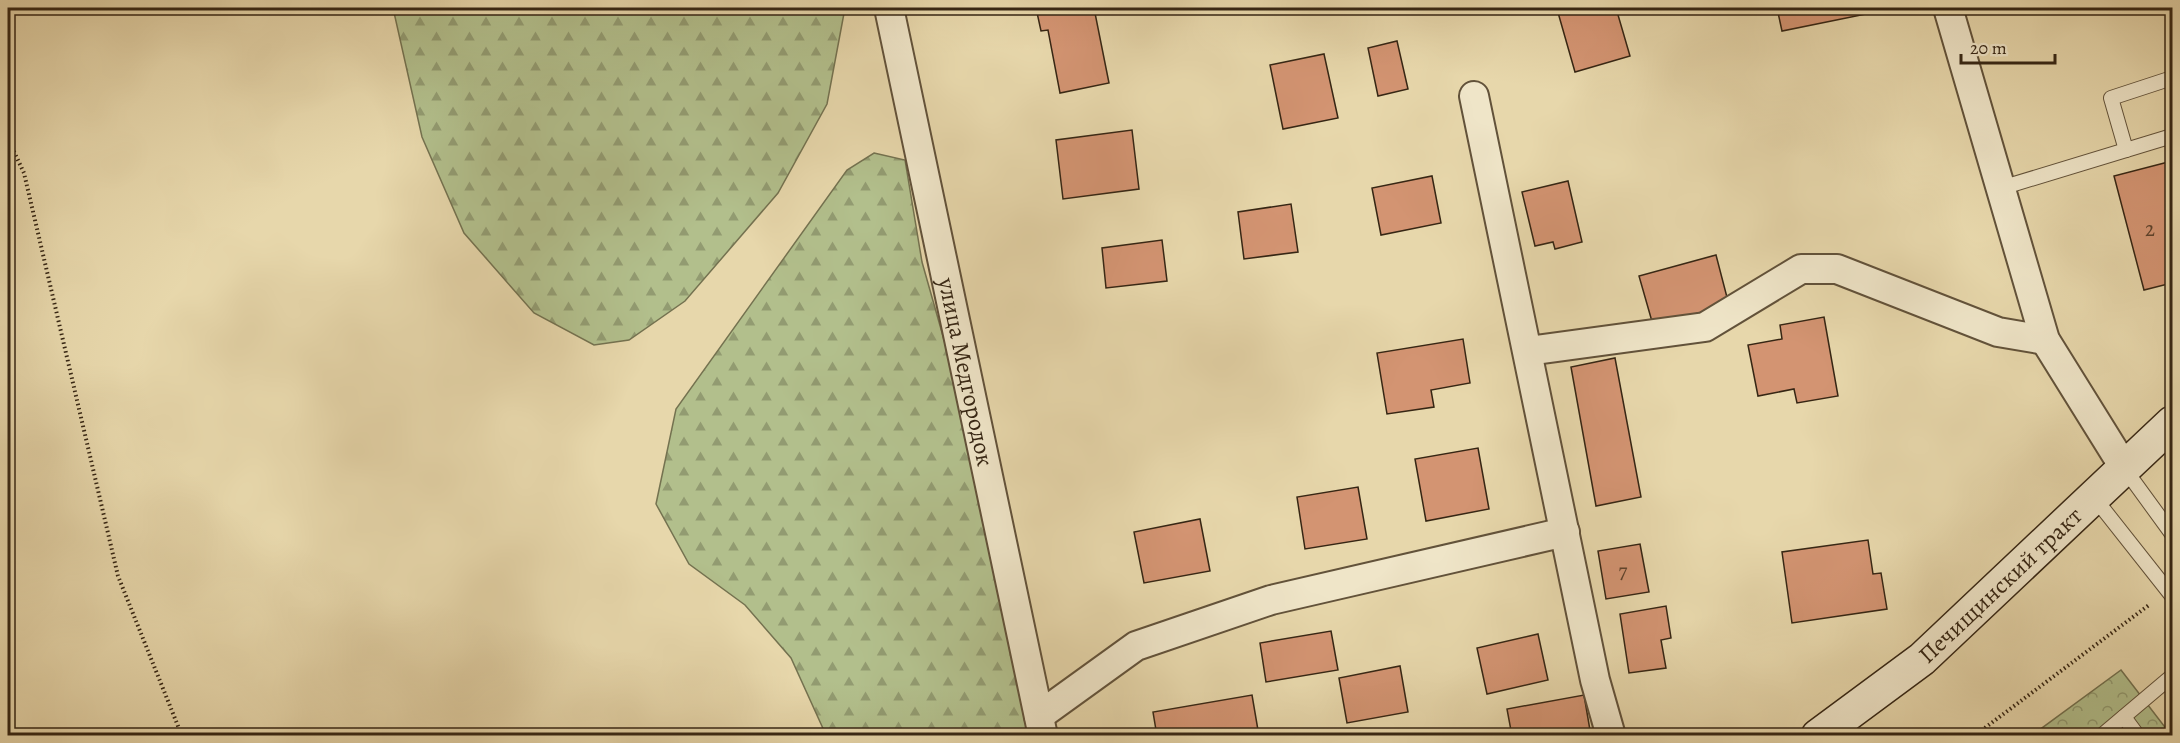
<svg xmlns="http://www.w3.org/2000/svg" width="2180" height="743" font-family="Alegreya,serif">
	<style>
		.forest { fill: url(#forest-firs); stroke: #747250; stroke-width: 1.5 }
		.park { fill: url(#park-crowns); stroke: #747250; stroke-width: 1.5 }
		.building { fill: #d39472; stroke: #362614; stroke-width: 1.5 }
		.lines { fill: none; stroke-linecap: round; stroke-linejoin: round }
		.lane-casing { stroke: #62523a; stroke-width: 16 }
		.street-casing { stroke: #62523a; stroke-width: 32 }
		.secondary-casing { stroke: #362614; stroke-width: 36 }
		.path { stroke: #362614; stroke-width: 4; stroke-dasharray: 1.5 3; stroke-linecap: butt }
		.lane { stroke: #efe5c8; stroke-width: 14 }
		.street { stroke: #efe5c8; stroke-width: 28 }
		.secondary { stroke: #efe5c8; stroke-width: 33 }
		.labels { text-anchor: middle; stroke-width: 6; stroke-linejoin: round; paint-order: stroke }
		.number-label { font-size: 21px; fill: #5d422c }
		.street-label { font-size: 24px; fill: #362614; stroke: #efe5c8 }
	</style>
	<defs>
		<pattern id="forest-firs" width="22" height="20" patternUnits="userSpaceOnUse" patternTransform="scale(1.5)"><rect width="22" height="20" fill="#b2bf8c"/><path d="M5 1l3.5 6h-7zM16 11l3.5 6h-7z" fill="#929b71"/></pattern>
		<pattern id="park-crowns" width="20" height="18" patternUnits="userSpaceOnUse" patternTransform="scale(1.5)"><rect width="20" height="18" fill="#b2bf8c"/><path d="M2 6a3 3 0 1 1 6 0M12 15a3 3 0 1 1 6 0" fill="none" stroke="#929b71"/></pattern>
	</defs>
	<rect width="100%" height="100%" fill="#e7d7ab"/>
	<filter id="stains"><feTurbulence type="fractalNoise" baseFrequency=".00333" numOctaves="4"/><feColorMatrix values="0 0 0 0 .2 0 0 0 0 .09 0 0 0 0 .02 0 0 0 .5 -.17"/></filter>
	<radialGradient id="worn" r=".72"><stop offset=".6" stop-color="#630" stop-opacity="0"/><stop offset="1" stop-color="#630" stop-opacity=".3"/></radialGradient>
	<g class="forest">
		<polygon points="393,8 845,8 827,104 778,193 685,301 629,340 594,345 534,313 464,233 422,137"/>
		<polygon points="874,153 905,160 922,262 984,481 1032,735 826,735 791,658 745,605 689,564 656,504 676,409 847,170"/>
	</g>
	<polygon class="park" points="2121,670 2171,735 2031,736"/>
	<g class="building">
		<polygon points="1036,8 1094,8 1109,83 1060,93 1048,30 1041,31"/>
		<polygon points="1562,8 1616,8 1630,56 1575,72 1557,9"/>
		<polygon points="1777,8 1875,8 1876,12 1782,31"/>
		<polygon points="1397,41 1408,89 1378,96 1368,48"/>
		<polygon points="1324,54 1338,118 1283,129 1270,65"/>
		<polygon points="1132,130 1139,189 1063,199 1056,140"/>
		<polygon points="2172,161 2172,283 2144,290 2114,176"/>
		<polygon points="1432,176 1441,223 1381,235 1372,188"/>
		<polygon points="1568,181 1582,242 1555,249 1553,242 1535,246 1522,192"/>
		<polygon points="1291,204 1298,252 1244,259 1238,212"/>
		<polygon points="1162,240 1167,281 1106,288 1102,248"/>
		<polygon points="1716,255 1729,305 1653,325 1639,276"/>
		<polygon points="1824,317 1838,396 1797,403 1794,389 1758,396 1748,345 1782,339 1780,325"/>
		<polygon points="1463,339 1470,383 1431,390 1434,407 1387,414 1377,353"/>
		<polygon points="1615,358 1641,497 1596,506 1571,367"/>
		<polygon points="1478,448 1489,509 1426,521 1415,459"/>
		<polygon points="1358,487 1367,539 1305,549 1297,497"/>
		<polygon points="1200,519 1210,571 1144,583 1134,532"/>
		<polygon points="1868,540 1873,574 1881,573 1887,609 1792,623 1782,552"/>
		<polygon points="1640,544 1649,592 1606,599 1598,551"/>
		<polygon points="1666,606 1671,638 1661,640 1666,668 1629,673 1620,614"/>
		<polygon points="1331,631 1338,670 1266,682 1260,643"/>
		<polygon points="1538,634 1548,680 1487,694 1477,648"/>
		<polygon points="1400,666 1408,712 1347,723 1339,678"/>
		<polygon points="1252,695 1259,736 1157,736 1153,712"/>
		<polygon points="1584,695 1591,736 1512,736 1507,709"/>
	</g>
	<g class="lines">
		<defs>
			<g id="lane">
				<polyline points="2126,150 2111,98 2172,78"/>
				<polyline points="2001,188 2172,136"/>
				<polyline points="2124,468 2172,534"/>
				<polyline points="2093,496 2172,596"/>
				<polyline points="2124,717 2138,736"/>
				<polyline points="2101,736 2172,676"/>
			</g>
			<g id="street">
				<path id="s1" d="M889,8l154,728"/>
				<polyline points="1948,8 2045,340 2124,467"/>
				<polyline points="1474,96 1595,680 1611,736"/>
				<polyline points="1528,351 1705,327 1801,269 1837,269 1998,332 2045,340"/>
				<polyline points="1039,716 1136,646 1271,600 1565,532"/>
			</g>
			<g id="secondary">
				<path id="s2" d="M1818,736l104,-77 250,-236"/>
			</g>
		</defs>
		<use href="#lane" class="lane-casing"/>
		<use href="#street" class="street-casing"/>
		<use href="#secondary" class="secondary-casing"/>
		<g class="path">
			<polyline points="8,139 24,173 118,576 182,736"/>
			<polyline points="1974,736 2149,605"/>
		</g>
		<use href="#lane" class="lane"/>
		<use href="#street" class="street"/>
		<use href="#secondary" class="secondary"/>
	</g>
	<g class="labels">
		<g class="number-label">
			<text x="2150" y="236">2</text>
			<text x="1623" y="578">7</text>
		</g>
		<g class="street-label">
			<text dy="8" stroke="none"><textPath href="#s1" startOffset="372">улица Медгородок</textPath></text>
			<text dy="8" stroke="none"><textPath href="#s2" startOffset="237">Печищинский тракт</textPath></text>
		</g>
	</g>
	<rect width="2180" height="743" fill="none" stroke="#e7d7ab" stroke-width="30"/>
	<rect x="9" y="9" width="2162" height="725" fill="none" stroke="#362614" stroke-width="3"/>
	<rect x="15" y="15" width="2150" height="713" fill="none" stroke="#362614" stroke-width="1.5"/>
	<path d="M1961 54v9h94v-9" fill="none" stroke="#362614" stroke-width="3"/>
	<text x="1970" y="54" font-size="18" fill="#362614" stroke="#efe5c8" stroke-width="4.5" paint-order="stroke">20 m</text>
	<rect width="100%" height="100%" filter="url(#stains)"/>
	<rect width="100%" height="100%" fill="url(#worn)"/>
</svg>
